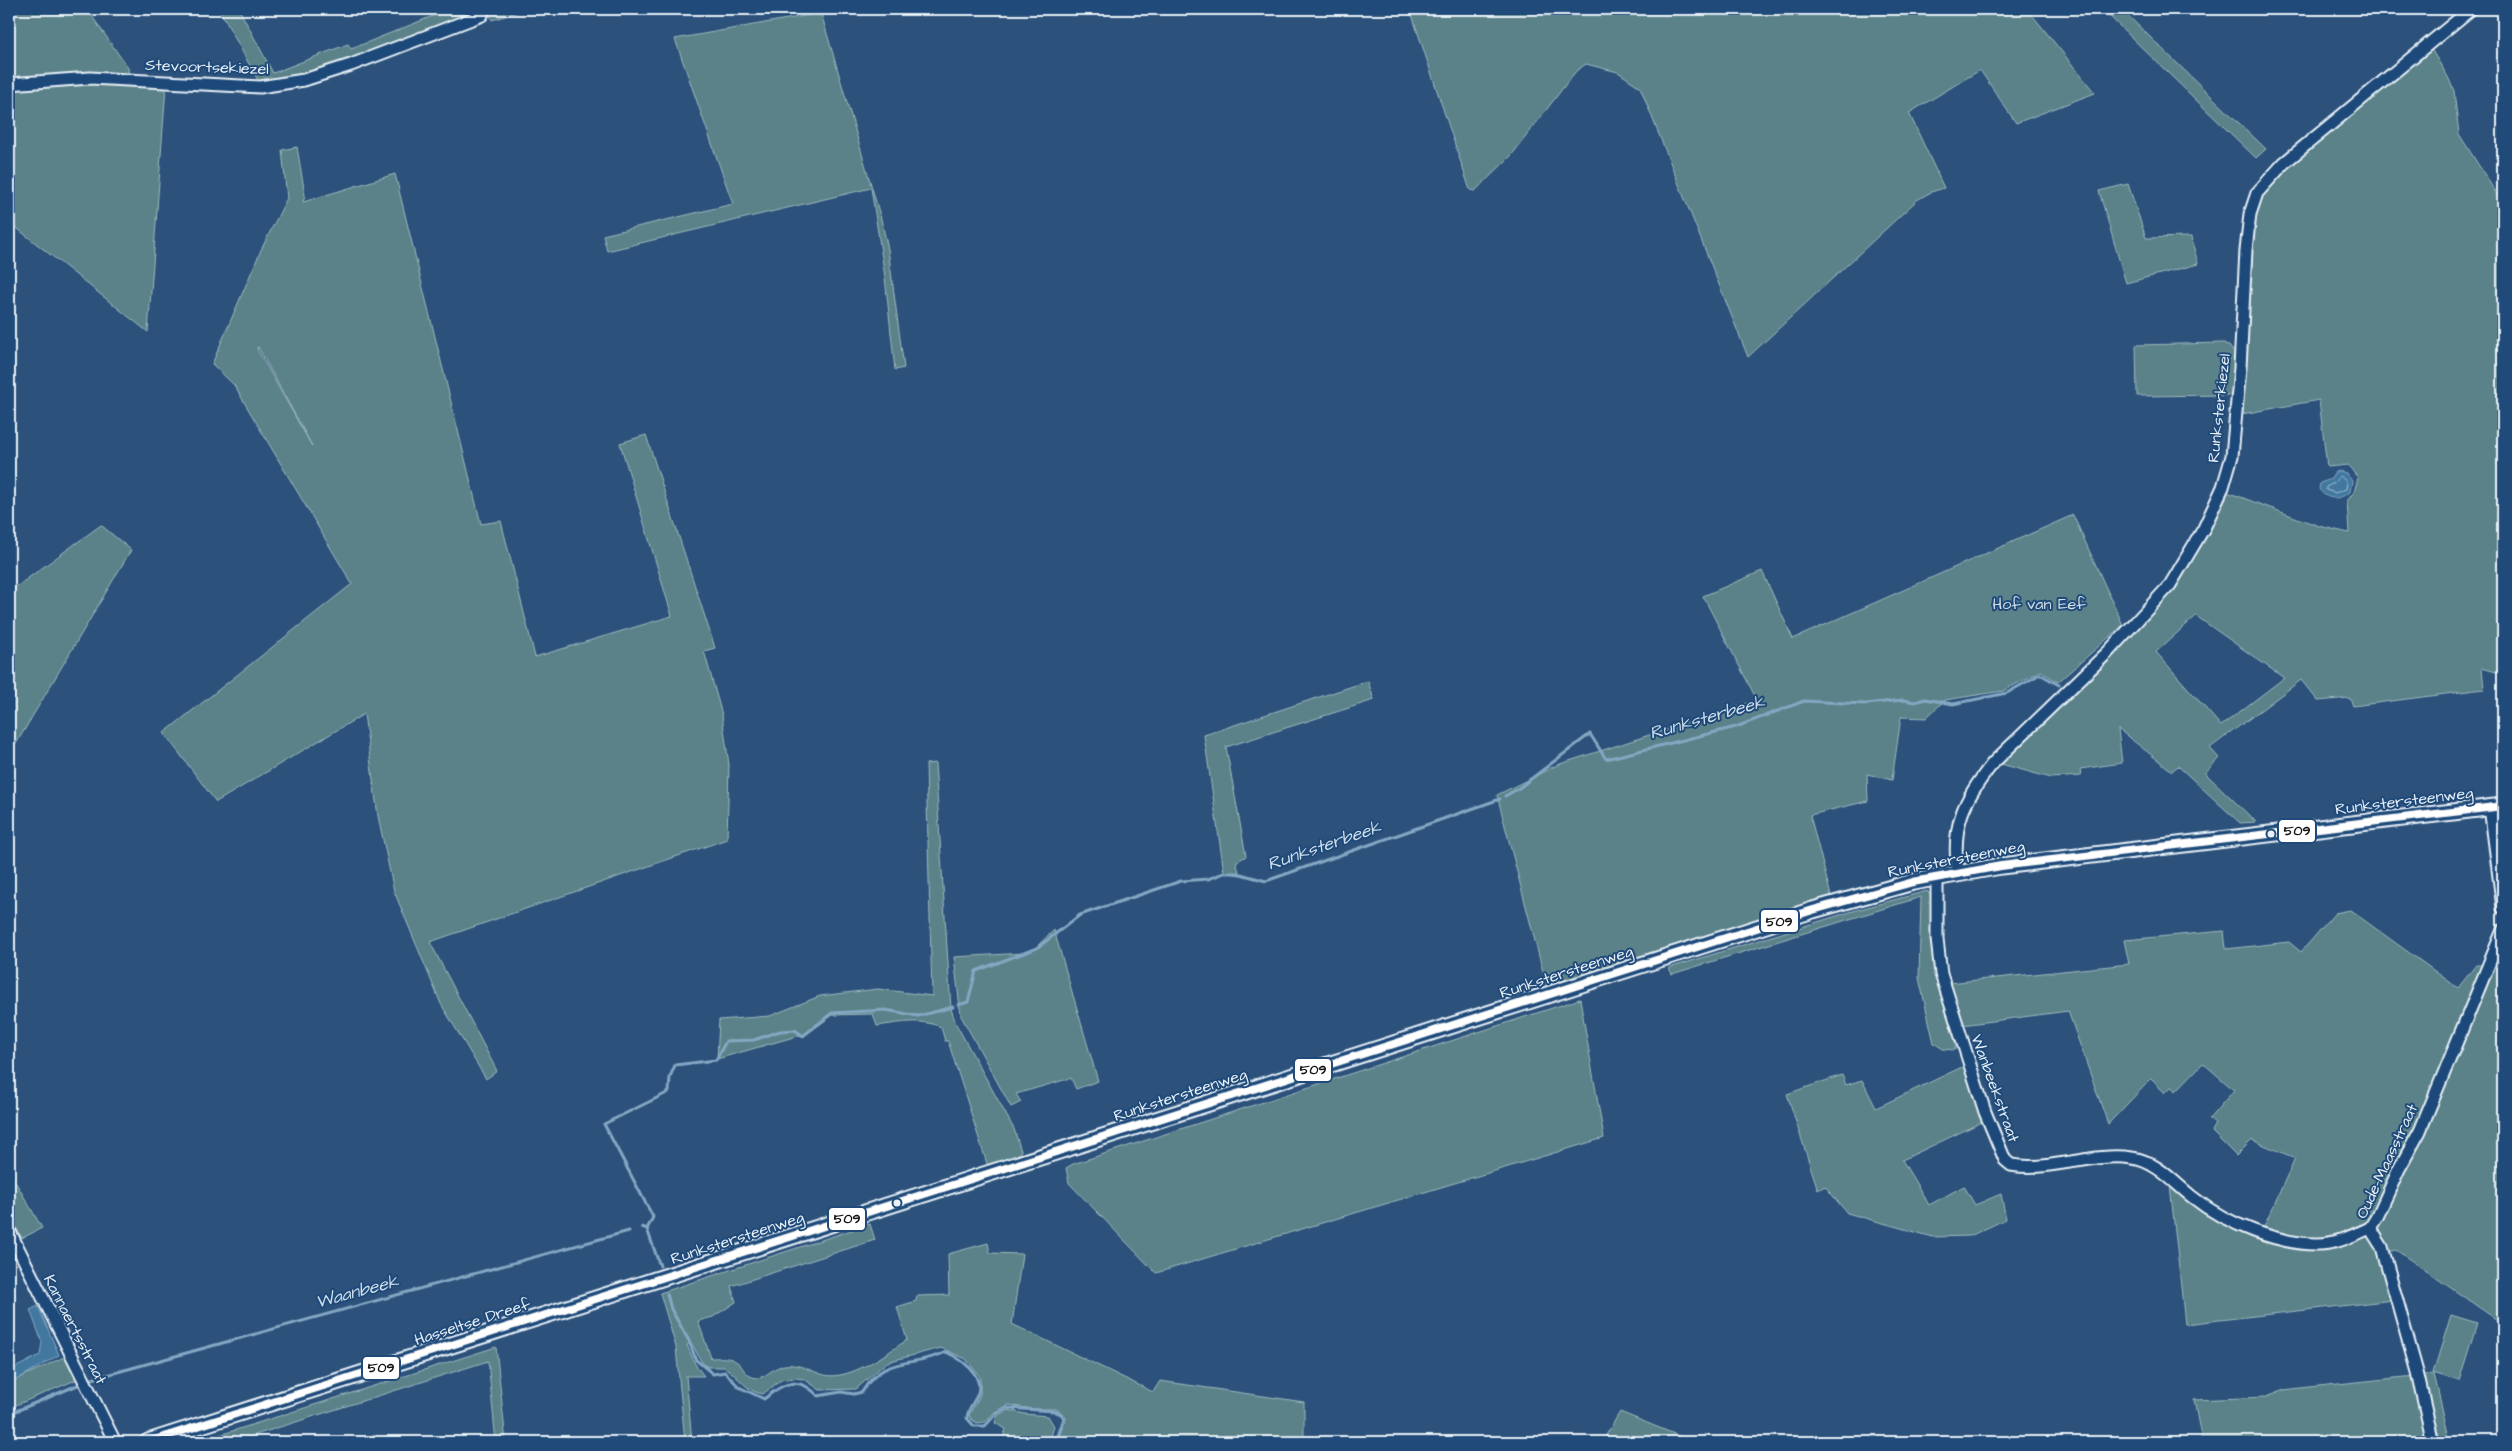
<svg xmlns="http://www.w3.org/2000/svg" width="2512" height="1451" font-family="'Architects Daughter',sans-serif">
	<style>
		.green { fill: #5a8288; stroke: #a1bac0; fill-rule: evenodd }
		.water { fill: #42789f; stroke: #84a8c3 }
		.lines { fill: none; stroke-linecap: round; stroke-linejoin: round }
		.shore { stroke: #a6c1d4; stroke-width: 1 }
		.stream { stroke: #84a8c3; stroke-width: 3 }
		.street-casing { stroke: #e8f1f8; stroke-width: 15 }
		.secondary-casing { stroke: #e8f1f8; stroke-width: 19 }
		.street { stroke: #1f4a7a; stroke-width: 11 }
		.secondary { stroke: #1f4a7a; stroke-width: 15 }
		.bus-1-casing { stroke: #1f4a7a; stroke-width: 11 }
		.bus-1 { stroke: #fff; stroke-width: 8 }
		.bus-dot { fill: #e8f1f8; stroke: #1f4a7a; stroke-width: 2 }
		.labels { text-anchor: middle; stroke-width: 4; stroke-linejoin: round; paint-order: stroke }
		.street-label { font-size: 16px; fill: #e8f1f8; stroke: #1f4a7a }
		.park-label { font-size: 16px; fill: #d3e0e7; stroke: #1f4a7a }
		.water-label { font-size: 18px; font-style: italic; fill: #cfdfeb; stroke: #1f4a7a }
		.line-badge { stroke: #1f4a7a; stroke-width: 2 }
		.pale-badge-label { font-size: 14px; text-anchor: middle; font-weight: bold; fill: #111 }
	</style>
	<rect width="100%" height="100%" fill="#2c517b"/>
	<filter id="ink" filterUnits="userSpaceOnUse"><feTurbulence type="fractalNoise" baseFrequency=".02" numOctaves="2"/><feDisplacementMap in="SourceGraphic" scale="10" xChannelSelector="R" yChannelSelector="G"/><feConvolveMatrix kernelMatrix="1 2 1 2 8 2 1 2 1" color-interpolation-filters="sRGB"/></filter>
	<g filter="url(#ink)">
		<g class="green">
			<polygon points="9,9 87,9 128,68 129,76 9,78"/>
			<polygon points="219,9 239,9 273,73 348,44 351,49 450,9 475,9 476,12 318,72 260,84"/>
			<polygon points="487,9 527,9 492,20"/>
			<polygon points="1410,9 2032,9 2029,11 2095,93 2016,123 1980,70 1909,113 1944,188 1931,192 1917,200 1748,357 1640,87 1618,72 1586,64 1576,71 1511,156 1475,191 1470,190"/>
			<polygon points="2102,9 2121,9 2266,149 2256,158"/>
			<polygon points="821,13 881,219 888,249 904,368 895,370 885,277 871,188 607,251 603,235 733,204 675,39"/>
			<path d="M2431,49l17,28 6,14 5,43 44,70v470l-21,-6 2,21 -131,17 -3,-8 -32,3 -17,-21 -91,68 9,10 -14,15 51,49 -16,1 -62,-57 -6,5 -54,-42 4,34 -42,6 1,7 -30,2 -50,-14 167,-168 15,-23 44,-81 92,34 30,7 -2,-32 7,-9 4,-14 -10,-13 -21,2 -8,-67 -77,14 13,-202 13,-26 17,-18zM2196,616l88,62 -63,48 -65,-74z"/>
			<polygon points="81,83 166,87 148,332 9,222 9,88"/>
			<path d="M297,147l8,48 -2,7 92,-28 86,350 20,-3 34,136 137,-41 -52,-173 26,-8 69,213 -11,3 18,64 7,50 -2,74 -297,103 67,129 -11,8 -45,-75 -47,-113 -16,-75 -14,-102 -148,88 -52,-69 188,-149 -118,-199 -22,-21 49,-114 26,-52 -5,-48zM257,347h1l54,99 -54,-95z"/>
			<polygon points="2128,184 2146,238 2191,237 2198,264 2126,283 2099,191"/>
			<polygon points="2224,343 2229,346 2236,355 2233,395 2137,396 2136,345"/>
			<polygon points="2073,515 2123,625 2058,682 2041,671 2003,691 1945,700 1926,718 1901,717 1892,780 1867,774 1868,801 1810,815 1831,896 1547,987 1497,795 1557,765 1757,700 1703,596 1762,571 1793,639"/>
			<polygon points="101,525 131,550 16,744 9,751 9,592"/>
			<polygon points="1368,681 1374,700 1226,747 1246,856 1236,862 1240,875 1224,872 1204,735"/>
			<path d="M935,763l16,246 5,15 58,105 7,22c-5,10 -23,13 -33,16l-40,-126h-3l-4,-14c-21,-9 -42,-4 -64,-1l-4,-12 -40,1 -25,18 -91,26 2,-39 51,-4 50,-20 58,-7 54,7 -6,-232z"/>
			<polygon points="1927,891 1933,897 1933,932 1937,979 1957,1041 1955,1050 1943,1049 1934,1043 1919,978 1921,897 1672,974 1669,968 1853,911"/>
			<path d="M2350,910l108,78 18,-23h19l8,-17v376l-107,-74 -7,2 4,48 -208,24 -15,-139 39,31 43,17 50,16h25l19,-4 32,-15 -7,-5c-46,14 -60,19 -107,2l31,-69 -43,-18 -16,16 -25,-25 4,-7 -6,-5 25,-29 -31,-27 -27,28 -4,-5 -7,7 -14,-14 -43,45 -40,-113 -106,14 -13,-42 180,-19 -5,-24 100,-9 2,18 63,-7 12,10 34,-39z"/>
			<polygon points="1054,930 1098,1081 1076,1089 1071,1078 1016,1094 1021,1102 1011,1107 961,1016 954,957 1025,953 1033,950"/>
			<polygon points="1580,999 1604,1138 1156,1273 1069,1183 1066,1168 1073,1164"/>
			<polygon points="1964,1066 1982,1122 1902,1160 1929,1205 1964,1186 1975,1205 2001,1194 2006,1219 1970,1236 1933,1237 1847,1213 1825,1186 1818,1190 1787,1094 1842,1075 1846,1085 1862,1080 1876,1108"/>
			<polygon points="12,1176 42,1228 22,1238 9,1215 9,1178"/>
			<path d="M870,1224l5,16 -144,46 5,16 -23,15 -15,4 13,37c8,0 19,-2 26,4 7,5 8,15 20,16 8,0 17,-11 27,-13 15,-2 27,6 40,10 26,6 63,-22 83,-35l-10,-33 19,-6 1,-5 32,-1 -1,-41 40,-11 2,10 32,1 -10,70 141,68 7,-11 144,21v40h-244v-7l6,-16 -1,-4 -9,-6h-24l-23,-4 -13,6 -11,11 -8,1 -6,-4 -2,-4 11,-20v-18l-14,-18 -25,-11 -54,14 -31,27 -36,1 -16,-11 -8,-1 -15,2 -18,14c-17,-2 -25,-19 -39,-27h-17l-6,-6 -9,-17 -5,1 8,19 9,12h-18l6,66h-7l-9,-95 -16,-54z"/>
			<polygon points="2451,1315 2477,1323 2459,1381 2433,1373"/>
			<polygon points="496,1347 506,1442 496,1442 488,1361 233,1442 198,1442"/>
			<polygon points="66,1356 78,1379 9,1408 9,1383"/>
			<polygon points="2434,1374 2450,1442 2202,1442 2194,1400 2266,1397 2284,1390 2309,1387"/>
			<polygon points="1008,1410 1025,1414 1048,1416 1054,1426 1050,1440 1059,1442 1001,1442 1006,1429 995,1423 997,1416"/>
			<polygon points="1620,1412 1694,1442 1602,1442"/>
		</g>
		<g class="water">
			<path d="M2340,471l6,2 6,8 -2,11c-11,8 -23,9 -31,-3l1,-6 11,-4 4,-7z"/>
			<polygon points="38,1306 59,1355 9,1384 9,1371 40,1355 42,1342 30,1310"/>
		</g>
		<g class="lines">
			<polygon class="shore" points="2340,476 2347,482 2346,489 2335,493 2326,490 2326,487 2334,483"/>
			<g class="stream">
				<polyline points="1505,796 1519,788 1590,734 1606,759 1736,727 1804,701 1866,704 1903,700 1915,702 1925,699 1953,704 2007,693 2040,674 2059,685"/>
				<polyline points="958,1005 968,1002 976,971 1037,948 1080,915 1181,881 1208,879 1224,873 1237,873 1266,881 1500,799"/>
				<polyline points="642,1227 647,1229"/>
				<polyline points="647,1229 653,1217 604,1124 669,1092 670,1077 675,1065 716,1060 726,1041 754,1040 780,1031 795,1030 803,1036 832,1013 886,1010 918,1016 953,1007"/>
				<polyline points="647,1229 660,1266"/>
				<path d="M667,1294l4,15 18,32 7,19 17,14 12,-2 14,15 25,12c19,-16 34,-24 54,-3l23,-4 13,2 8,-2c23,-38 51,-24 84,-40 15,7 37,21 32,41 -3,9 -10,14 -11,25l7,8h11l11,-12 11,-6 47,3 7,3 3,4 -8,24"/>
				<polyline points="92,1379 629,1231"/>
				<polyline points="9,1414 80,1384"/>
			</g>
			<defs>
				<g id="street">
					<polyline points="9,84 90,78 260,87 304,80 351,65 482,15"/>
					<polyline points="2490,807 2503,908"/>
					<path d="M1958,872c-7,-47 6,-73 35,-109l114,-110 63,-68 34,-57 19,-41 9,-31 8,-88 6,-118 4,-36 7,-21 27,-30 187,-154"/>
					<path d="M1937,876v63l4,35 44,138 20,48 6,5c40,7 81,-13 121,-7 25,3 44,27 63,41 30,24 85,46 124,45 17,0 35,-9 51,-16"/>
					<polyline points="2370,1228 2378,1215 2399,1169 2420,1131 2503,930"/>
					<polyline points="2370,1228 2382,1247 2417,1372 2433,1442"/>
					<polyline points="9,1230 115,1442"/>
				</g>
				<polyline id="secondary" points="148,1442 1813,910 1913,882 2001,866 2503,806"/>
			</defs>
			<use href="#street" class="street-casing"/>
			<use href="#secondary" class="secondary-casing"/>
			<use href="#street" class="street"/>
			<use href="#secondary" class="secondary"/>
			<defs>
				<polyline id="bus-1" points="148,1442 1813,910 1913,882 2001,866 2503,806"/>
			</defs>
			<use href="#bus-1" class="bus-1-casing"/>
			<use href="#bus-1" class="bus-1"/>
		</g>
	</g>
	<g class="bus-dot">
		<circle cx="2271" cy="834" r="4.5"/>
		<circle cx="897" cy="1203" r="4.5"/>
	</g>
	<g class="labels">
		<g class="street-label">
			<text transform="translate(207 66) rotate(2)" y="6">Stevoortsekiezel</text>
			<text transform="translate(2218 408) rotate(-84)" y="6">Runksterkiezel</text>
			<text transform="translate(2404 800) rotate(-7)" y="6">Runkstersteenweg</text>
			<text transform="translate(1956 858) rotate(-11)" y="6">Runkstersteenweg</text>
			<text transform="translate(1566 971) rotate(-18)" y="6">Runkstersteenweg</text>
			<text transform="translate(1996 1088) rotate(70)" y="6">Wanbeekstraat</text>
			<text transform="translate(1180 1094) rotate(-18)" y="6">Runkstersteenweg</text>
			<text transform="translate(2386 1161) rotate(-65)" y="6">Oude-Maasstraat</text>
			<text transform="translate(737 1237) rotate(-18)" y="6">Runkstersteenweg</text>
			<text transform="translate(472 1321) rotate(-18)" y="6">Hasseltse Dreef</text>
			<text transform="translate(76 1329) rotate(63)" y="6">Kannaertsstraat</text>
		</g>
		<g class="park-label">
			<text x="2039" y="609">Hof van Eef</text>
		</g>
		<g class="water-label">
			<text transform="translate(1707 717) rotate(-16)" y="6">Runksterbeek</text>
			<text transform="translate(1324 845) rotate(-19)" y="6">Runksterbeek</text>
			<text transform="translate(357 1291) rotate(-15)" y="6">Waanbeek</text>
		</g>
	</g>
	<g class="line-badge">
		<rect x="2278" y="819" width="38" height="24" rx="5" fill="#fff"/>
		<rect x="1760" y="909" width="39" height="24" rx="5" fill="#fff"/>
		<rect x="1294" y="1058" width="38" height="24" rx="5" fill="#fff"/>
		<rect x="828" y="1207" width="38" height="24" rx="5" fill="#fff"/>
		<rect x="362" y="1356" width="38" height="24" rx="5" fill="#fff"/>
	</g>
	<g class="pale-badge-label">
		<text x="2297" y="835">509</text>
		<text x="1779" y="926">509</text>
		<text x="1313" y="1074">509</text>
		<text x="847" y="1223">509</text>
		<text x="381" y="1372">509</text>
	</g>
	<rect width="2512" height="1451" fill="none" stroke="#1f4a7a" stroke-width="30"/>
	<rect x="15" y="15" width="2482" height="1421" fill="none" stroke="#e8f1f8" stroke-width="2" filter="url(#ink)"/>
</svg>
